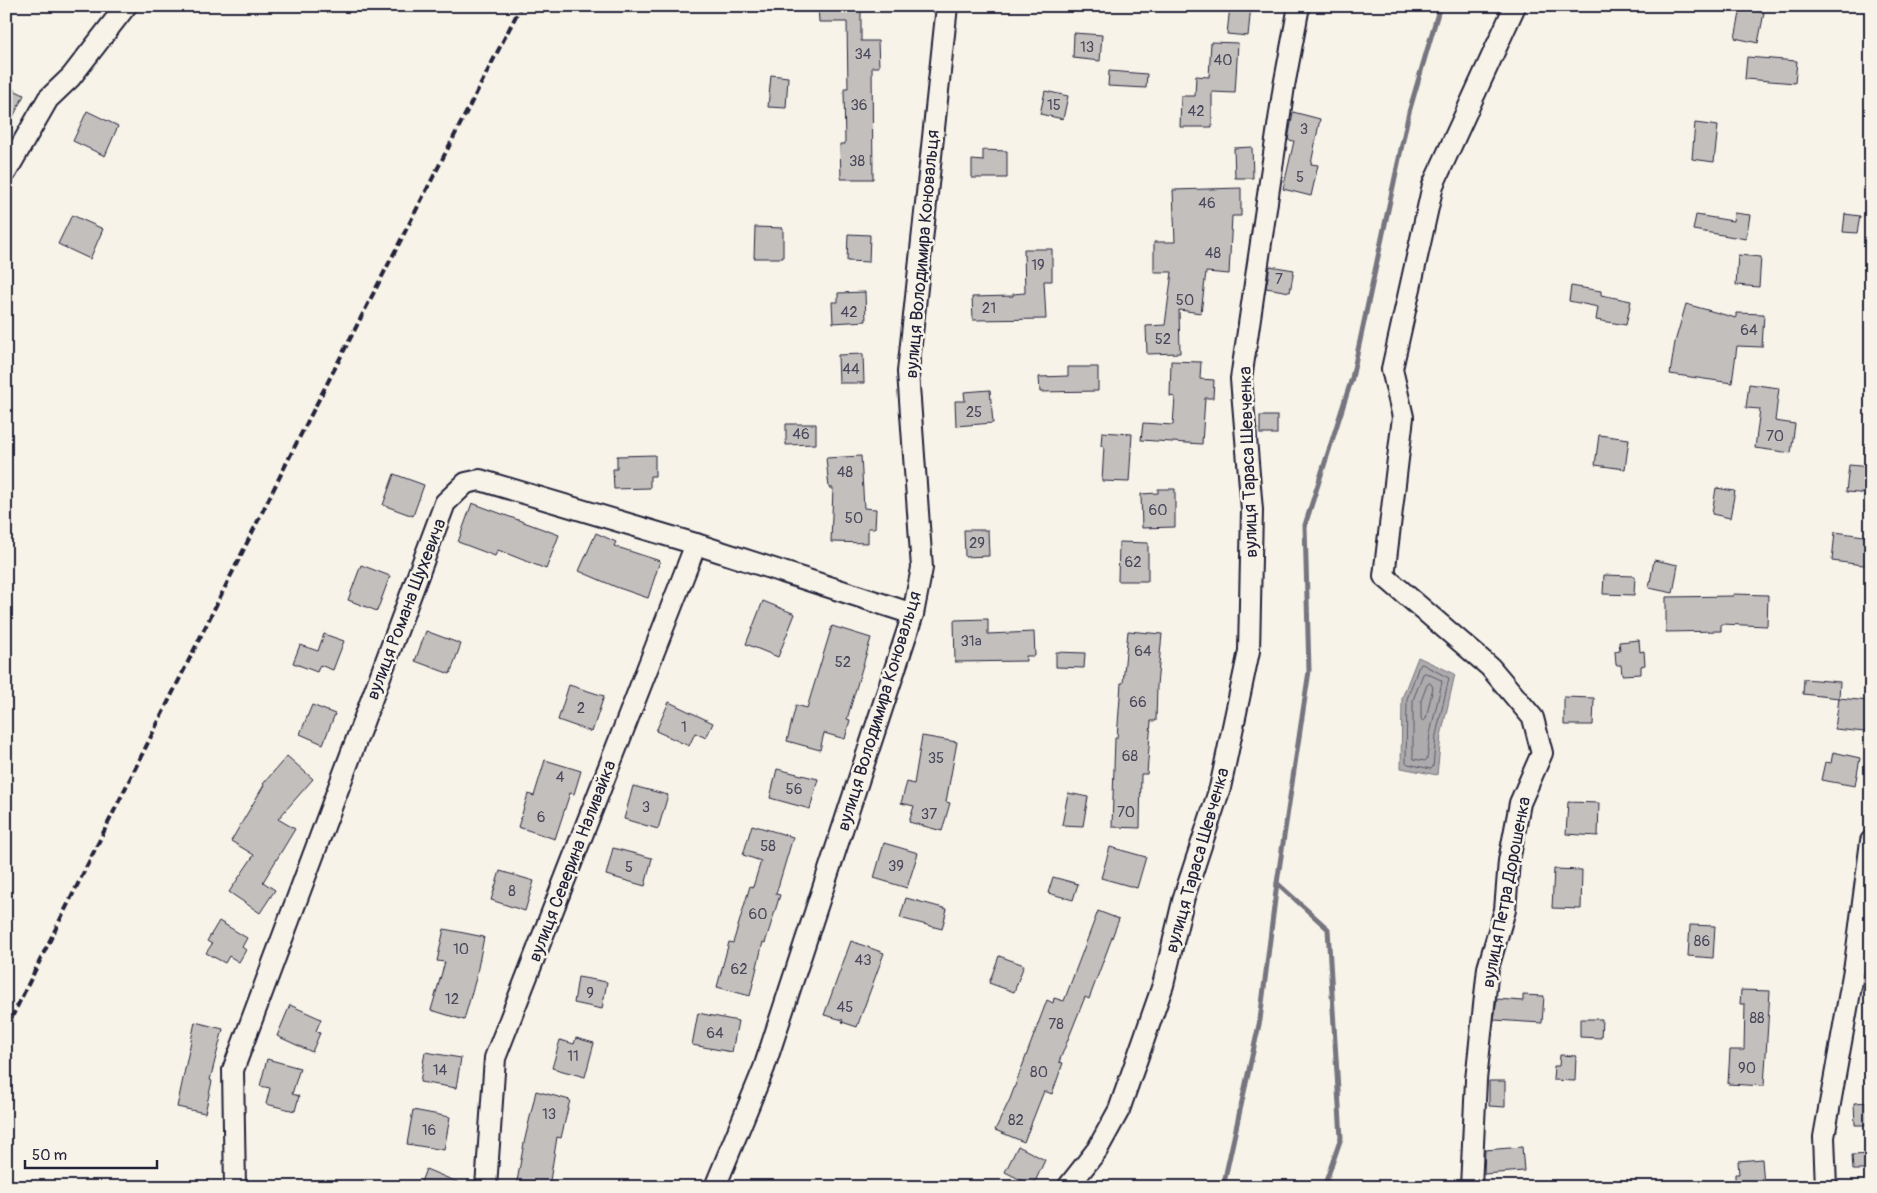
<svg xmlns="http://www.w3.org/2000/svg" width="1877" height="1193" font-family="Pangolin,sans-serif">
	<style>
		.water { fill: #aeabad; stroke: #76747f }
		.lines { fill: none; stroke-linecap: round; stroke-linejoin: round }
		.shore { stroke: #5a5969; stroke-width: 1 }
		.stream { stroke: #76747f; stroke-width: 5 }
		.building { fill: #c2bfbd; stroke: #22223b }
		.minor-casing { stroke: #22223b; stroke-width: 24 }
		.minor { stroke: #f7f3e8; stroke-width: 20 }
		.rail { stroke: #22223b; stroke-width: 4; stroke-dasharray: 8 4; stroke-linecap: butt }
		.labels { text-anchor: middle; stroke-width: 5; stroke-linejoin: round; paint-order: stroke }
		.number-label { font-size: 15px; fill: #4a495c }
		.street-label { font-size: 18px; fill: #22223b; stroke: #f7f3e8 }
	</style>
	<rect width="100%" height="100%" fill="#f7f3e8"/>
	<filter id="ink" filterUnits="userSpaceOnUse"><feTurbulence type="fractalNoise" baseFrequency=".02" numOctaves="2"/><feDisplacementMap in="SourceGraphic" scale="10" xChannelSelector="R" yChannelSelector="G"/><feConvolveMatrix kernelMatrix="1 2 1 2 8 2 1 2 1" color-interpolation-filters="sRGB"/></filter>
	<g filter="url(#ink)">
		<polygon class="water" points="1418,657 1455,674 1441,736 1437,775 1401,768 1402,698"/>
		<g class="lines">
			<g class="shore">
				<polygon points="1422,664 1449,678 1436,735 1433,767 1431,769 1408,764 1406,762 1407,699 1419,666"/>
				<polygon points="1426,673 1441,680 1442,682 1430,734 1427,759 1425,761 1414,759 1413,757 1413,700 1423,674"/>
				<polygon points="1430,683 1433,687 1426,719 1423,721 1421,719 1421,701 1427,685"/>
			</g>
			<g class="stream">
				<polyline points="1223,1187 1260,1020 1277,883"/>
				<polyline points="1324,1187 1341,1138 1328,929 1277,883 1309,671 1305,525 1352,378 1409,112 1440,6"/>
			</g>
		</g>
		<g class="building">
			<polygon points="818,6 861,6 861,41 878,41 879,67 872,67 873,179 841,179 840,144 845,144 844,88 848,88 847,22 819,22"/>
			<polygon points="1230,6 1251,6 1248,36 1227,34"/>
			<polygon points="1741,8 1764,13 1758,43 1735,38"/>
			<polygon points="1074,33 1102,35 1100,61 1073,58"/>
			<polygon points="1211,42 1238,43 1235,93 1212,92 1212,127 1180,127 1181,96 1195,96 1196,76 1209,77"/>
			<polygon points="1747,57 1797,61 1795,83 1745,79"/>
			<polygon points="1109,71 1147,74 1146,88 1108,86"/>
			<polygon points="771,75 788,77 786,108 768,107"/>
			<polygon points="6,86 24,95 6,131"/>
			<polygon points="1045,91 1068,96 1063,119 1040,114"/>
			<polygon points="87,111 118,126 105,156 73,141"/>
			<polygon points="1293,112 1320,119 1311,164 1318,165 1311,196 1283,189 1294,141 1288,140"/>
			<polygon points="1695,123 1718,126 1714,162 1692,159"/>
			<polygon points="1252,147 1253,178 1235,178 1234,148"/>
			<polygon points="983,150 1007,151 1007,178 972,178 972,160 983,161"/>
			<polygon points="1241,188 1241,216 1232,216 1229,274 1206,272 1201,313 1179,310 1180,353 1147,354 1146,326 1165,325 1172,272 1154,272 1154,242 1175,242 1173,190"/>
			<polygon points="1734,213 1750,215 1746,239 1693,230 1696,215 1733,221"/>
			<polygon points="1845,214 1860,216 1857,233 1843,232"/>
			<polygon points="72,215 103,229 90,259 58,244"/>
			<polygon points="755,227 783,228 783,258 754,258"/>
			<polygon points="848,234 870,235 869,262 847,261"/>
			<polygon points="1024,249 1052,249 1052,281 1044,281 1046,319 973,320 972,297 1013,296 1013,294 1025,293"/>
			<polygon points="1738,255 1761,257 1759,287 1736,285"/>
			<polygon points="1270,266 1294,270 1290,292 1266,288"/>
			<polygon points="1571,286 1601,291 1601,295 1631,301 1626,325 1596,320 1598,307 1569,301"/>
			<polygon points="865,292 866,321 833,323 832,302 838,302 838,293"/>
			<polygon points="1686,304 1736,318 1736,313 1764,314 1762,347 1737,346 1732,383 1670,374 1675,342"/>
			<polygon points="863,354 864,383 839,383 838,355"/>
			<polygon points="1171,361 1201,362 1200,379 1214,380 1213,398 1205,398 1202,444 1141,440 1143,423 1173,425 1175,397 1170,396"/>
			<polygon points="1068,367 1098,367 1098,391 1040,392 1039,377 1068,376"/>
			<polygon points="1749,384 1779,388 1775,421 1795,424 1791,453 1755,448 1760,409 1746,408"/>
			<polygon points="990,390 993,423 956,426 955,401 965,401 964,392"/>
			<rect x="1260" y="416" width="17" height="18"/>
			<polygon points="786,424 816,424 816,444 786,445"/>
			<polygon points="1102,432 1132,434 1129,482 1102,481 1104,446 1101,446"/>
			<polygon points="1599,435 1629,439 1625,469 1595,465"/>
			<polygon points="655,455 655,476 650,476 650,488 614,489 613,469 617,469 617,456"/>
			<polygon points="861,456 864,508 876,509 875,528 868,528 868,543 831,542 833,488 829,488 826,458"/>
			<polygon points="1849,465 1871,467 1871,494 1846,492"/>
			<polygon points="394,474 424,485 413,516 383,505"/>
			<polygon points="1716,488 1735,491 1730,518 1712,514"/>
			<polygon points="1158,489 1175,489 1175,527 1142,528 1141,494 1158,493"/>
			<polygon points="472,503 559,535 546,569 498,550 495,556 458,542"/>
			<polygon points="964,530 988,530 989,556 965,557"/>
			<polygon points="1835,532 1871,537 1871,566 1832,561"/>
			<polygon points="596,533 616,542 614,546 660,561 648,598 616,587 579,571"/>
			<polygon points="1119,542 1148,543 1148,581 1118,581"/>
			<polygon points="1654,560 1678,565 1673,593 1649,588"/>
			<polygon points="361,565 390,576 377,611 348,600"/>
			<polygon points="1604,575 1635,576 1634,595 1603,594"/>
			<polygon points="1733,594 1768,595 1767,626 1721,624 1721,631 1666,632 1666,597 1733,596"/>
			<polygon points="763,601 795,614 778,657 746,644"/>
			<polygon points="988,619 988,634 1034,632 1035,656 1026,656 1026,661 955,662 954,620"/>
			<polygon points="832,626 871,638 847,719 850,720 845,739 824,733 820,750 787,741 796,705 807,708"/>
			<polygon points="426,631 461,644 450,674 415,661"/>
			<polygon points="1128,631 1162,634 1157,685 1156,721 1151,721 1147,774 1141,774 1140,828 1112,827 1115,738 1117,738 1121,683 1123,683"/>
			<polygon points="324,634 344,641 333,670 320,665 317,672 293,663 300,645 318,651"/>
			<polygon points="1639,640 1640,652 1644,651 1645,665 1641,666 1641,674 1622,675 1621,665 1616,665 1615,651 1620,650 1619,642"/>
			<polygon points="1056,652 1085,653 1084,668 1056,667"/>
			<polygon points="1804,679 1840,682 1839,698 1803,694"/>
			<polygon points="569,685 604,696 592,732 558,720"/>
			<polygon points="1564,697 1594,698 1593,725 1564,725"/>
			<polygon points="1839,698 1869,701 1865,732 1835,729"/>
			<polygon points="669,702 713,723 706,738 695,733 689,746 656,731"/>
			<polygon points="312,705 335,714 323,744 300,734"/>
			<polygon points="922,736 957,742 946,802 950,803 942,831 909,822 914,806 901,803 907,782 914,784"/>
			<polygon points="1833,752 1860,758 1855,786 1821,780 1825,762 1831,763"/>
			<polygon points="287,756 313,779 278,819 295,829 263,882 275,890 260,913 229,892 254,855 231,841 264,785 263,784"/>
			<polygon points="545,760 581,771 574,794 570,793 555,839 518,827 528,794 534,796"/>
			<polygon points="777,769 818,779 810,809 770,798"/>
			<polygon points="633,786 668,795 658,829 624,819"/>
			<polygon points="1068,793 1088,797 1083,826 1062,825"/>
			<polygon points="1568,802 1599,803 1598,836 1566,834"/>
			<polygon points="752,825 793,837 776,894 780,895 765,943 763,942 750,996 717,987 729,942 733,943 750,886 753,887 761,861 743,855"/>
			<polygon points="884,843 918,853 907,888 874,878"/>
			<polygon points="1110,847 1146,857 1137,888 1101,878"/>
			<polygon points="613,848 652,858 645,886 606,875"/>
			<polygon points="1554,869 1582,870 1581,909 1552,908"/>
			<polygon points="500,871 534,881 525,911 491,900"/>
			<polygon points="1053,877 1078,884 1073,900 1048,893"/>
			<polygon points="906,898 947,909 942,929 900,918"/>
			<polygon points="1098,911 1119,919 1089,999 1085,997 1059,1062 1063,1063 1052,1094 1044,1091 1024,1142 995,1130 1010,1099 1047,1000 1053,1003 1054,998 1064,1001"/>
			<polygon points="219,921 247,938 242,947 246,950 239,962 229,956 225,963 206,953 212,944 207,941"/>
			<polygon points="1690,925 1715,926 1713,958 1688,956"/>
			<polygon points="444,929 484,937 476,978 464,1020 431,1010 445,962 437,961"/>
			<polygon points="851,941 884,953 857,1027 842,1022 843,1020 824,1015"/>
			<polygon points="999,956 1024,965 1014,992 989,983"/>
			<polygon points="578,977 607,982 602,1009 574,1003"/>
			<polygon points="1741,990 1770,991 1764,1086 1728,1084 1730,1050 1744,1050 1745,1004 1740,1004"/>
			<polygon points="1523,995 1544,996 1542,1023 1494,1020 1497,999 1523,1001"/>
			<polygon points="290,1005 321,1019 316,1031 320,1033 312,1052 277,1036"/>
			<polygon points="698,1013 738,1021 732,1052 692,1045"/>
			<polygon points="1580,1019 1602,1019 1601,1038 1580,1037"/>
			<polygon points="195,1022 223,1029 210,1080 212,1081 205,1113 177,1107"/>
			<polygon points="576,1038 594,1043 585,1077 552,1068 560,1040 574,1044"/>
			<polygon points="425,1052 461,1058 456,1088 420,1082"/>
			<polygon points="1560,1055 1576,1056 1575,1081 1553,1080 1554,1066 1559,1066"/>
			<polygon points="267,1059 300,1068 292,1094 299,1096 295,1111 266,1104 270,1088 260,1086"/>
			<polygon points="1489,1081 1505,1081 1505,1107 1489,1106"/>
			<polygon points="536,1091 570,1100 561,1138 557,1137 549,1187 516,1187 524,1143"/>
			<polygon points="1871,1102 1871,1125 1855,1125 1854,1103"/>
			<polygon points="413,1110 450,1117 444,1150 407,1144"/>
			<polygon points="1018,1146 1045,1160 1033,1186 1005,1172"/>
			<polygon points="1522,1147 1524,1171 1484,1174 1485,1150"/>
			<polygon points="1871,1154 1871,1170 1853,1170 1852,1155"/>
			<polygon points="1762,1159 1764,1186 1735,1187 1735,1174 1739,1174 1738,1161"/>
			<polygon points="426,1169 469,1187 419,1187"/>
		</g>
		<g class="lines">
			<defs>
				<g id="minor">
					<polyline points="6,172 48,99 71,77 126,6"/>
					<polyline points="235,1187 233,1070 445,503 466,483 480,480 696,544 913,614"/>
					<polyline points="486,1187 495,1058 696,544"/>
					<polyline points="715,1187 764,1068 913,614 922,568 908,372 947,6"/>
					<polyline points="1068,1187 1097,1150 1119,1110 1163,985 1184,897 1220,788 1249,651 1252,510 1241,379 1284,86 1299,6"/>
					<polyline points="1471,1187 1476,1080 1488,968 1505,910 1509,861 1520,803 1542,753 1533,718 1490,667 1384,576 1403,417 1392,369 1433,185 1515,6"/>
					<polyline points="1826,1187 1824,1137 1855,964 1871,841"/>
				</g>
			</defs>
			<use href="#minor" class="minor-casing"/>
			<use href="#minor" class="minor"/>
			<polyline class="rail" points="6,1029 296,444 521,6"/>
		</g>
	</g>
	<g class="labels">
		<g class="number-label">
			<text x="1087" y="52">13</text>
			<text x="863" y="59">34</text>
			<text x="1223" y="65">40</text>
			<text x="859" y="110">36</text>
			<text x="1054" y="110">15</text>
			<text x="1196" y="116">42</text>
			<text x="1304" y="134">3</text>
			<text x="857" y="166">38</text>
			<text x="1300" y="182">5</text>
			<text x="1207" y="208">46</text>
			<text x="1213" y="258">48</text>
			<text x="1038" y="270">19</text>
			<text x="1279" y="284">7</text>
			<text x="1185" y="305">50</text>
			<text x="989" y="313">21</text>
			<text x="849" y="317">42</text>
			<text x="1749" y="335">64</text>
			<text x="1163" y="344">52</text>
			<text x="851" y="374">44</text>
			<text x="974" y="417">25</text>
			<text x="801" y="439">46</text>
			<text x="1775" y="441">70</text>
			<text x="845" y="477">48</text>
			<text x="1158" y="515">60</text>
			<text x="854" y="523">50</text>
			<text x="977" y="548">29</text>
			<text x="1133" y="567">62</text>
			<text x="971" y="646">31а</text>
			<text x="1143" y="656">64</text>
			<text x="843" y="667">52</text>
			<text x="1138" y="707">66</text>
			<text x="581" y="713">2</text>
			<text x="684" y="732">1</text>
			<text x="1130" y="761">68</text>
			<text x="936" y="763">35</text>
			<text x="560" y="782">4</text>
			<text x="794" y="794">56</text>
			<text x="646" y="812">3</text>
			<text x="1126" y="817">70</text>
			<text x="929" y="819">37</text>
			<text x="541" y="822">6</text>
			<text x="768" y="851">58</text>
			<text x="896" y="871">39</text>
			<text x="629" y="872">5</text>
			<text x="512" y="896">8</text>
			<text x="758" y="919">60</text>
			<text x="1702" y="946">86</text>
			<text x="461" y="954">10</text>
			<text x="863" y="965">43</text>
			<text x="739" y="974">62</text>
			<text x="590" y="998">9</text>
			<text x="452" y="1004">12</text>
			<text x="845" y="1012">45</text>
			<text x="1757" y="1023">88</text>
			<text x="1056" y="1029">78</text>
			<text x="715" y="1038">64</text>
			<text x="573" y="1061">11</text>
			<text x="1747" y="1073">90</text>
			<text x="440" y="1075">14</text>
			<text x="1039" y="1077">80</text>
			<text x="549" y="1119">13</text>
			<text x="1016" y="1125">82</text>
			<text x="429" y="1135">16</text>
		</g>
		<g class="street-label">
			<text transform="translate(922 254) rotate(-85)" y="6">вулиця Володимира Коновальця</text>
			<text transform="translate(1248 462) rotate(-92)" y="6">вулиця Тараса Шевченка</text>
			<text transform="translate(406 609) rotate(-69)" y="6">вулиця Романа Шухевича</text>
			<text transform="translate(879 711) rotate(-73)" y="6">вулиця Володимира Коновальця</text>
			<text transform="translate(1197 860) rotate(-74)" y="6">вулиця Тараса Шевченка</text>
			<text transform="translate(572 861) rotate(-69)" y="6">вулиця Северина Наливайка</text>
			<text transform="translate(1506 892) rotate(-79)" y="6">вулиця Петра Дорошенка</text>
		</g>
	</g>
	<rect width="1877" height="1193" fill="none" stroke="#f7f3e8" stroke-width="25"/>
	<rect x="12" y="12" width="1852" height="1168" fill="none" stroke="#22223b" stroke-width="2" filter="url(#ink)"/>
	<path d="M25 1160v8h132v-8" fill="none" stroke="#22223b" stroke-width="2.5"/>
	<text x="32" y="1160" font-size="15" fill="#22223b" stroke="#f7f3e8" stroke-width="4" paint-order="stroke">50 m</text>
</svg>
